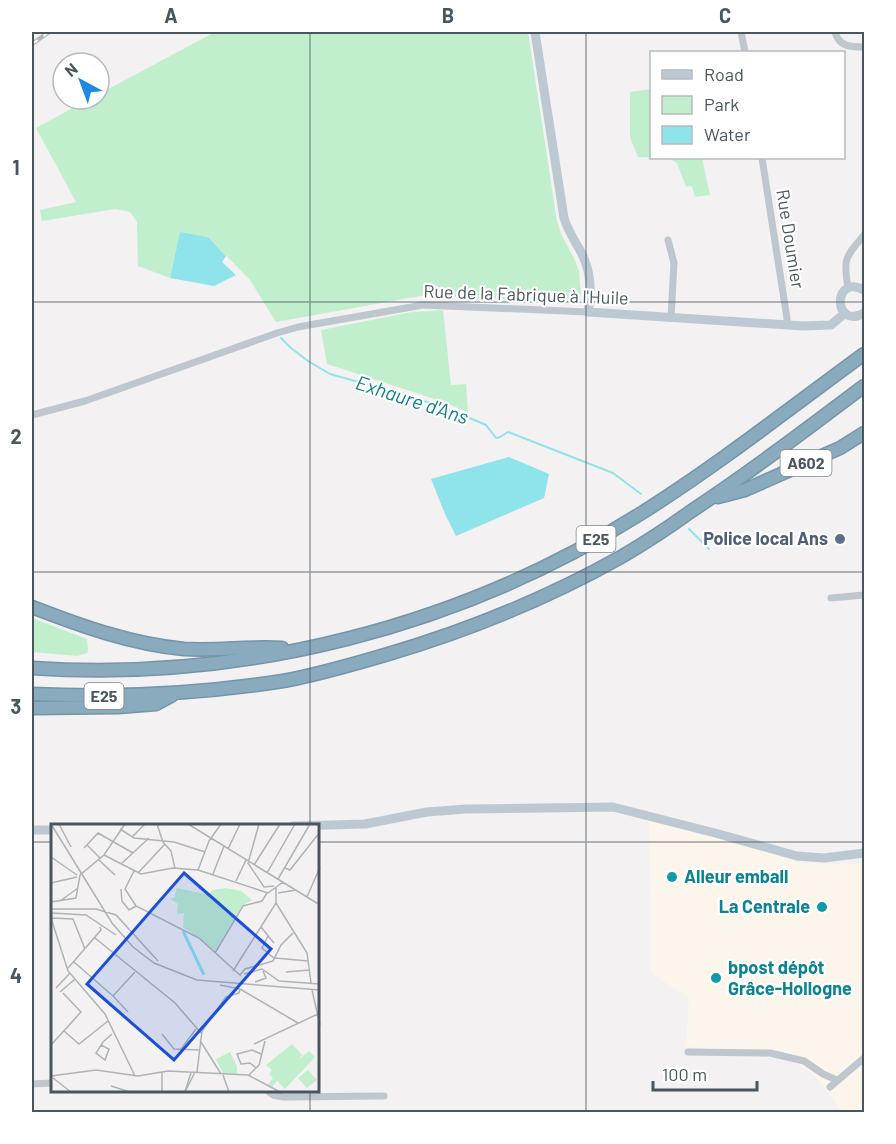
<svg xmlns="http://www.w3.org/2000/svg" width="896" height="1144" font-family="Barlow,sans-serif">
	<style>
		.commercial { fill: #fcf5eb }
		.green { fill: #c1efcd }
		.water { fill: #8fe3eb }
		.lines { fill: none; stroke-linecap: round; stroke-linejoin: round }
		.stream { stroke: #8fe3eb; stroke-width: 2 }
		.highway-casing { stroke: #7595aa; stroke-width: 15 }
		.street { stroke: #bdc7cd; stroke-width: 7 }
		.secondary { stroke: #bdc9d2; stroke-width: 9 }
		.highway { stroke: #8aaabe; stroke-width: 12 }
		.rail-casing { stroke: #b3b7bb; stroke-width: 4.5 }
		.rail { stroke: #fff; stroke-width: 2; stroke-dasharray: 7; stroke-linecap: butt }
		.grid { fill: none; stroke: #49565e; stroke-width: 1.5; stroke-opacity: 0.55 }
		.service-dot { fill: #5c6f8a; stroke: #fff; stroke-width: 2 }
		.culture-dot { fill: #0f9aa8; stroke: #fff; stroke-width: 2 }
		.labels { text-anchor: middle; stroke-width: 4.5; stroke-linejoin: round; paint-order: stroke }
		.shield { fill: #fff; stroke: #80898e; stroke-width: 1.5 }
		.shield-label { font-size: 16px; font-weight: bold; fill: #49565e }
		.street-label { font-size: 18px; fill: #49565e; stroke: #fff }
		.service-label { font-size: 18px; font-weight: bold; fill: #4e5e75; stroke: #fff; text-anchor: end }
		.culture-label { font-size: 18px; font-weight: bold; fill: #0d838f; stroke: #fff; text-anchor: start }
		.water-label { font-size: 20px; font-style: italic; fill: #0f818b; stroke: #fff }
		.inset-river { fill: none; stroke: #8fe3eb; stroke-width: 3 }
		.inset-road { fill: none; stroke: #afb3b6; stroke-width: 1.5 }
		.view { fill: #1d4ed8; fill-opacity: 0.15; stroke: #1d4ed8; stroke-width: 3 }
		.inset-edge { fill: none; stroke: #49565e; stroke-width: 3 }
		.neatline { fill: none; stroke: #49565e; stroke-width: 2 }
		.grid-label { font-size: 20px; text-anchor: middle; font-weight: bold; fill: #49565e }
	</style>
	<rect width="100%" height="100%" fill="#f3f1f1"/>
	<polygon class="commercial" points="649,820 737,842 801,863 864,864 864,1112 843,1112 814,1075 783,1054 686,1047 689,998 651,973"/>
	<g class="green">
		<polygon points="215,32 528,32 557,222 562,236 574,258 579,271 581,298 578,303 426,295 276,322 250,280 208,237 180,233 170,278 138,266 137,222 130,212 115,209 42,221 40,210 76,202 36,128 89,99 99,99 99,94"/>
		<polygon points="651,89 652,158 702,158 710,195 695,197 692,186 686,187 677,163 668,158 638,157 630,138 630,92"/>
		<polygon points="443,310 451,385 466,384 468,412 441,401 327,364 321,330 412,312"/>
		<polygon points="32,618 87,639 88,649 87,653 77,656 32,652"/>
	</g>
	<g class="water">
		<polygon points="180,232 208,237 226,256 222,262 236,275 214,286 170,278"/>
		<polygon points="509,457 549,474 544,498 456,536 445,514 431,479"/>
	</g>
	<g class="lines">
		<g class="stream">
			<polyline points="281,338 291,348 308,361 330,374 412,397 456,412 486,425 496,438 500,437 508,432 613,473 641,494"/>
			<polyline points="689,529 709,549"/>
		</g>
		<defs>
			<g id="highway">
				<polyline points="718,497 745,490 763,482 840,448 864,433"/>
				<path d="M32,607c49,19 99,37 152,42 32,2 65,-3 98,-1"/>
				<path d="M32,668c212,14 428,-41 608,-154 78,-49 150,-106 224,-160"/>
				<path d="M32,694c84,4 167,0 251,-13 34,-6 68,-16 102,-26 82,-24 161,-56 236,-98 24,-14 47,-29 69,-45 60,-40 117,-83 174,-126"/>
				<polyline points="32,708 118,707 156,704 171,696"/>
			</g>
		</defs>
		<use href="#highway" class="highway-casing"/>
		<g class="street">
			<polyline points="741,32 745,52"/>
			<path d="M835,32c4,15 16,15 29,15"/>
			<polyline points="762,158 788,325"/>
			<polyline points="668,240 674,263 671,318"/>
			<path d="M848,288c-5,-30 -3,-30 16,-53"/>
			<polyline points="32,415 85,401 277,333 298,327 423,305 588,312"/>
			<polyline points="831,598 864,595"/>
			<polyline points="688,1052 770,1053 804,1061 823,1074 837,1080"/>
			<polyline points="32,1084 52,1083"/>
			<polyline points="830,1087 864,1058"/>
			<polyline points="269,1092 273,1095 284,1097 384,1096"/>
		</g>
		<g class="secondary">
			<path d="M535,32l29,186c4,13 11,23 17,34 10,19 11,40 7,60l215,14 28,-1 14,-12"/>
			<path d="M864,290c-32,-17 -31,41 0,23"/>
			<polyline points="293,826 365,824 427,812 466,809 613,807 715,833 797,856 824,858 864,853"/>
			<polyline points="32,830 52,830"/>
		</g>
		<use href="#highway" class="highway"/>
		<defs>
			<polyline id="rail" points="32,44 49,32"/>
		</defs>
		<use href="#rail" class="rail-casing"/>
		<use href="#rail" class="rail"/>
	</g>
	<path class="grid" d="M310,32v794M586,32v1080M32,302h832M32,572h832M32,842h20M318,842h546M310,1092v20"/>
	<circle class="service-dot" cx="840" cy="539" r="6"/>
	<g class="culture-dot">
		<circle cx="672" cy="877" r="6"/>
		<circle cx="822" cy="907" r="6"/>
		<circle cx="716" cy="978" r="6"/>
	</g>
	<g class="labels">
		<g class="shield">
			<rect x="780.5" y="450" width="51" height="26" rx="4.5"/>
			<rect x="576.5" y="526" width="39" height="26" rx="4.5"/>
			<rect x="84.5" y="683" width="39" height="26" rx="4.5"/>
		</g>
		<g class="shield-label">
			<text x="806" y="469">A602</text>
			<text x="596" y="545">E25</text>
			<text x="104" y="702">E25</text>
		</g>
		<g class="street-label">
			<text transform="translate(790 239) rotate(81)" y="6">Rue Doumier</text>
			<text transform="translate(526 295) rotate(2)" y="6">Rue de la Fabrique à l'Huile</text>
		</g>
		<g class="service-label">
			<text x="828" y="545">Police local Ans</text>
		</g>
		<g class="culture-label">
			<text x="684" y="883">Alleur emball</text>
			<text x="810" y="913" text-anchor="end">La Centrale</text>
			<text x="728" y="974">bpost dépôt<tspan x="728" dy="21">Grâce-Hollogne</tspan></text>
		</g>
		<g class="water-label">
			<text transform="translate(412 400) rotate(18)" y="7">Exhaure d'Ans</text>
		</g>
	</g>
	<g transform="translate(51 824)">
		<rect width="268" height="268" fill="#f3f1f1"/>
		<path d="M126,64l32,7 3,-5 14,-2 15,3 11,9 -10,6 -27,45 -32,-24 1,-14 -7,1 1,-10 -9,-6h5zM241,220l10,11 -4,5 11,-9 6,6 -30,32 -8,-8 -5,6 -4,-2 5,-7 -4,-4 3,-4 -6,-5zM179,228l7,14v8l-14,-1 -7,-14zM257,246l9,10 -10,8 -9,-10z" fill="#c1efcd"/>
		<path class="inset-river" d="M132,107l21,44"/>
		<path class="inset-road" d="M0,0l61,99 21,24 21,16 43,17 123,10M8,0l12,23M106,0l6,18 8,9 4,17M137,0l132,81M208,0l-11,39 16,24 10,-1M69,5l14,9 40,4 31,10M81,13l13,-13M36,21l13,13M33,24l14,-15 35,20M177,25l12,-25M53,31l37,19 32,-6 25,2 70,23 15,-11M0,33l26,18M48,36l16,15M70,40l28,-26M203,41l26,-41M234,44l5,2 30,-38M147,46l11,-29 12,-17M83,47l-9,18 11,17 63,32 42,38M87,49l27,-29M216,49l28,-49M162,50l11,-28M227,55l32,-55M185,57l10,-21M0,59l26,-6M70,65l1,12 7,9 7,-4M227,69l18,-3M256,73l13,-30M9,77l18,-13M0,78l25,-4 4,-23 24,-20 21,-31M225,79l31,50 4,30M0,85h45l20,6 42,46M0,89l35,2 30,20M0,94l17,53 37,43 30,62M1,94l21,1 12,30M210,103l13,16M217,112l-6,12 13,11M44,114l80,65 26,30M164,129l28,-47 19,-5 5,-8M224,134l33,3M23,138l39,34 22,-24M17,144l33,-38 -1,-3M182,147l43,-68v-15M235,148l23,-2M193,150l18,-5 17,12 41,3M189,151l5,-6 28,-8 8,-16 12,-12M204,158l11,-4 -3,-7M169,161l20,4M5,164l14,-15M189,165l58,34M261,166l8,35M9,168l15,-13M62,172l15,16M13,207l15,13 29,-23M111,210l12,15M150,218l20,32M203,220l66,-31M0,221l30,-33 -18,-19M50,221l8,4 -4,11 -9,-7 7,-11 9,-8M122,225l27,1M130,225l15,-20M205,244l-6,-5 -9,1 -4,-10 15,-4 9,4M111,248v20M146,248l5,-41 24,-34 13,-4 1,-4M172,251l6,17M198,251l10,-10 6,-24M0,252l45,-6 42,6 30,-5 80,4 32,17M2,254l18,14M60,262l19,6M134,267l6,-18M134,268l10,-20"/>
		<path class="view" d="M133,49l87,76 -97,111 -87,-76z"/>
		<rect width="268" height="268" class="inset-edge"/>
	</g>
	<rect width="896" height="1144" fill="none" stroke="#ffffff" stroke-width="66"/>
	<rect x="650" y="51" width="195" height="108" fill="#ffffff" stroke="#b6bbbf" stroke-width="1.5"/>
	<rect x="662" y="70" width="30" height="9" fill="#bdc9d2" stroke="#b6bbbf" stroke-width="1.5"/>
	<text x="704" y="81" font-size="18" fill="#49565e">Road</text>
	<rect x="662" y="96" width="30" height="18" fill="#c1efcd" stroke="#b6bbbf" stroke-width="1.5"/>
	<text x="704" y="111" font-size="18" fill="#49565e">Park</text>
	<rect x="662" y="126" width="30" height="18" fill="#8fe3eb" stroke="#b6bbbf" stroke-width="1.5"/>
	<text x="704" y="141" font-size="18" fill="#49565e">Water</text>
	<g transform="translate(81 81) rotate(319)"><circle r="28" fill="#ffffff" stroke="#b6bbbf" stroke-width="1.5"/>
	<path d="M0-4.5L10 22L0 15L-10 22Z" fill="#1d8be1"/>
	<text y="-9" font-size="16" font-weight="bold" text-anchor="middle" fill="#49565e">N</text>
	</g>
	<path d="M653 1081v9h104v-9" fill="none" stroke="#49565e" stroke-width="3"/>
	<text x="662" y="1081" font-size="18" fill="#49565e" stroke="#ffffff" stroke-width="4.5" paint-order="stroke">100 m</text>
	<rect x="33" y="33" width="830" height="1078" class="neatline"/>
	<g class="grid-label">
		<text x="171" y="23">A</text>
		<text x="448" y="23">B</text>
		<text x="725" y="23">C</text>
		<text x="16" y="175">1</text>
		<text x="16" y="444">2</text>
		<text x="16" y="714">3</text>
		<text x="16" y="983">4</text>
	</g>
</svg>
